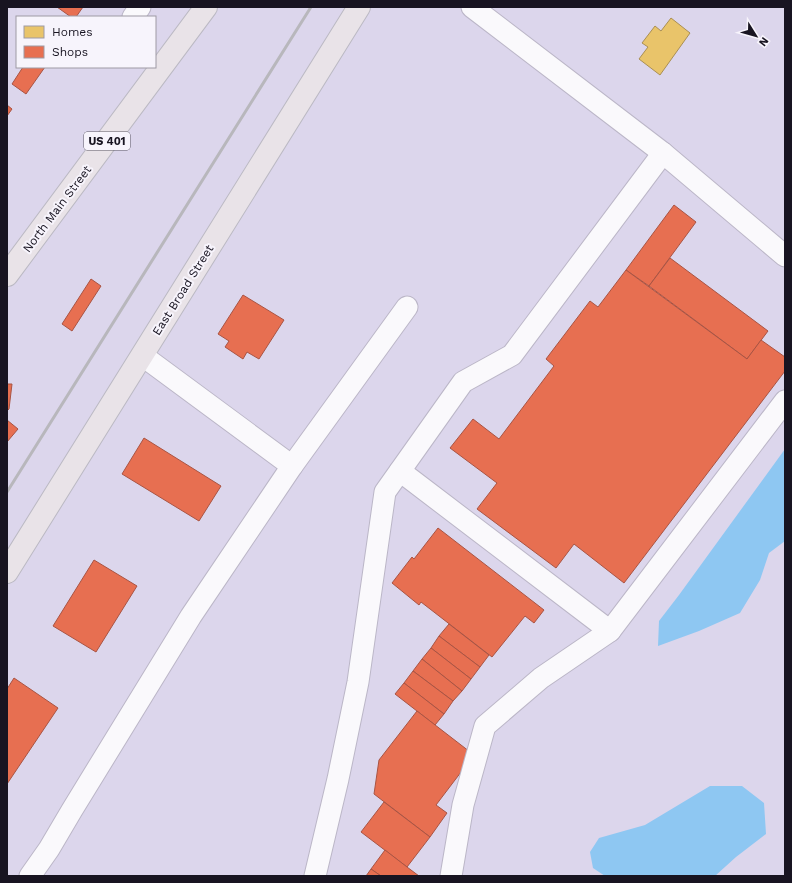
<svg xmlns="http://www.w3.org/2000/svg" width="792" height="883" font-family="'Work Sans',sans-serif">
	<style>
		.water { fill: #8ec7f2 }
		.homes { fill: #e9c46a; stroke: #aa8f54 }
		.shops { fill: #e76f51; stroke: #a95443 }
		.lines { fill: none; stroke-linecap: round; stroke-linejoin: round }
		.minor-casing { stroke: #bbb6c7; stroke-width: 23 }
		.major-casing { stroke: #bbb9c3; stroke-width: 24 }
		.minor { stroke: #faf9fc; stroke-width: 21 }
		.major { stroke: #e9e3e8; stroke-width: 22 }
		.rail { stroke: #b8b7bc; stroke-width: 3 }
		.labels { text-anchor: middle; stroke-width: 4; stroke-linejoin: round; paint-order: stroke }
		.shield { fill: #f7f4fc; stroke: #5b5763; stroke-width: 1 }
		.shield-label { font-size: 11px; font-weight: bold; fill: #181421 }
		.street-label { font-size: 12px; fill: #181421; stroke: #f7f4fc }
	</style>
	<rect width="100%" height="100%" fill="#dcd6ec"/>
	<g class="water">
		<polygon points="785,449 785,541 769,553 760,580 740,613 699,631 658,646 659,621 679,595"/>
		<polygon points="710,786 742,786 764,803 766,834 736,857 715,876 605,876 593,868 590,852 599,838 645,825"/>
	</g>
	<polygon class="homes" points="671,18 690,33 660,75 639,59 648,47 642,43 655,26 661,31"/>
	<g class="shops">
		<polygon points="57,7 83,7 76,17 71,17"/>
		<polygon points="23,67 45,67 26,94 12,84"/>
		<polygon points="7,105 12,109 7,116"/>
		<polygon points="674,205 696,222 649,286 626,270"/>
		<polygon points="670,258 768,331 747,359 649,286"/>
		<polygon points="626,270 747,359 761,340 785,357 785,371 624,583 574,544 556,568 477,509 497,483 450,448 473,419 499,439 554,366 546,359 590,301 598,307"/>
		<polygon points="91,279 101,286 72,331 62,324"/>
		<polygon points="243,295 284,320 259,359 247,352 243,359 225,347 229,341 218,334"/>
		<polygon points="7,384 12,384 9,409 7,411"/>
		<polygon points="7,420 18,429 7,442"/>
		<polygon points="144,438 221,486 199,521 122,474"/>
		<polygon points="438,528 544,610 534,623 525,616 492,657 421,602 419,605 392,583 412,557 414,559"/>
		<polygon points="94,560 137,586 96,652 53,626"/>
		<polygon points="449,624 489,655 480,667 439,636"/>
		<polygon points="439,636 480,667 471,679 431,648"/>
		<polygon points="431,648 471,679 462,691 422,659"/>
		<polygon points="422,659 462,691 453,701 413,671"/>
		<polygon points="413,671 453,701 444,714 404,683"/>
		<polygon points="14,678 58,708 7,784 7,689"/>
		<polygon points="404,683 444,714 435,725 395,694"/>
		<polygon points="417,711 474,755 436,805 447,813 430,837 374,794 379,760"/>
		<polygon points="384,802 430,837 407,867 361,832"/>
		<polygon points="385,850 407,867 419,876 381,876 371,869"/>
		<polygon points="371,869 381,876 366,876"/>
	</g>
	<g class="lines">
		<defs>
			<g id="minor">
				<polyline points="472,7 663,153 785,256"/>
				<polyline points="133,17 140,7"/>
				<polyline points="143,356 292,466"/>
				<polyline points="400,471 610,631"/>
				<polyline points="30,876 49,849 72,810 191,616 292,466 407,307"/>
				<polyline points="315,876 338,779 358,682 385,492 463,382 512,355 663,153"/>
				<polyline points="451,876 463,805 485,726 541,678 610,631 785,401"/>
			</g>
			<g id="major">
				<polyline points="7,275 206,7"/>
				<polyline points="7,572 359,7"/>
			</g>
		</defs>
		<use href="#minor" class="minor-casing"/>
		<use href="#major" class="major-casing"/>
		<use href="#minor" class="minor"/>
		<use href="#major" class="major"/>
		<polyline class="rail" points="7,492 311,7"/>
	</g>
	<g class="labels">
		<rect class="shield" x="84" y="132" width="46" height="18" rx="3"/>
		<g class="shield-label">
			<text x="107" y="145">US 401</text>
		</g>
		<g class="street-label">
			<text transform="translate(57 209) rotate(-53)" y="4">North Main Street</text>
			<text transform="translate(183 290) rotate(-58)" y="4">East Broad Street</text>
		</g>
	</g>
	<rect width="792" height="883" fill="none" stroke="#181421" stroke-width="16"/>
	<rect x="16" y="16" width="140" height="52" fill="#f7f4fc" stroke="#9e9aa4"/>
	<rect x="24" y="26" width="20" height="12" fill="#e9c46a" stroke="#9e9aa4"/>
	<text x="52" y="36" font-size="12" fill="#181421">Homes</text>
	<rect x="24" y="46" width="20" height="12" fill="#e76f51" stroke="#9e9aa4"/>
	<text x="52" y="56" font-size="12" fill="#181421">Shops</text>
	<g transform="translate(756 36) rotate(127)" stroke="#f7f4fc" stroke-width="3" paint-order="stroke">
	<path d="M0-3L7 15L0 10L-7 15Z" fill="#181421"/>
	<text y="-6" font-size="11" font-weight="bold" text-anchor="middle" fill="#181421">N</text>
	</g>
</svg>
